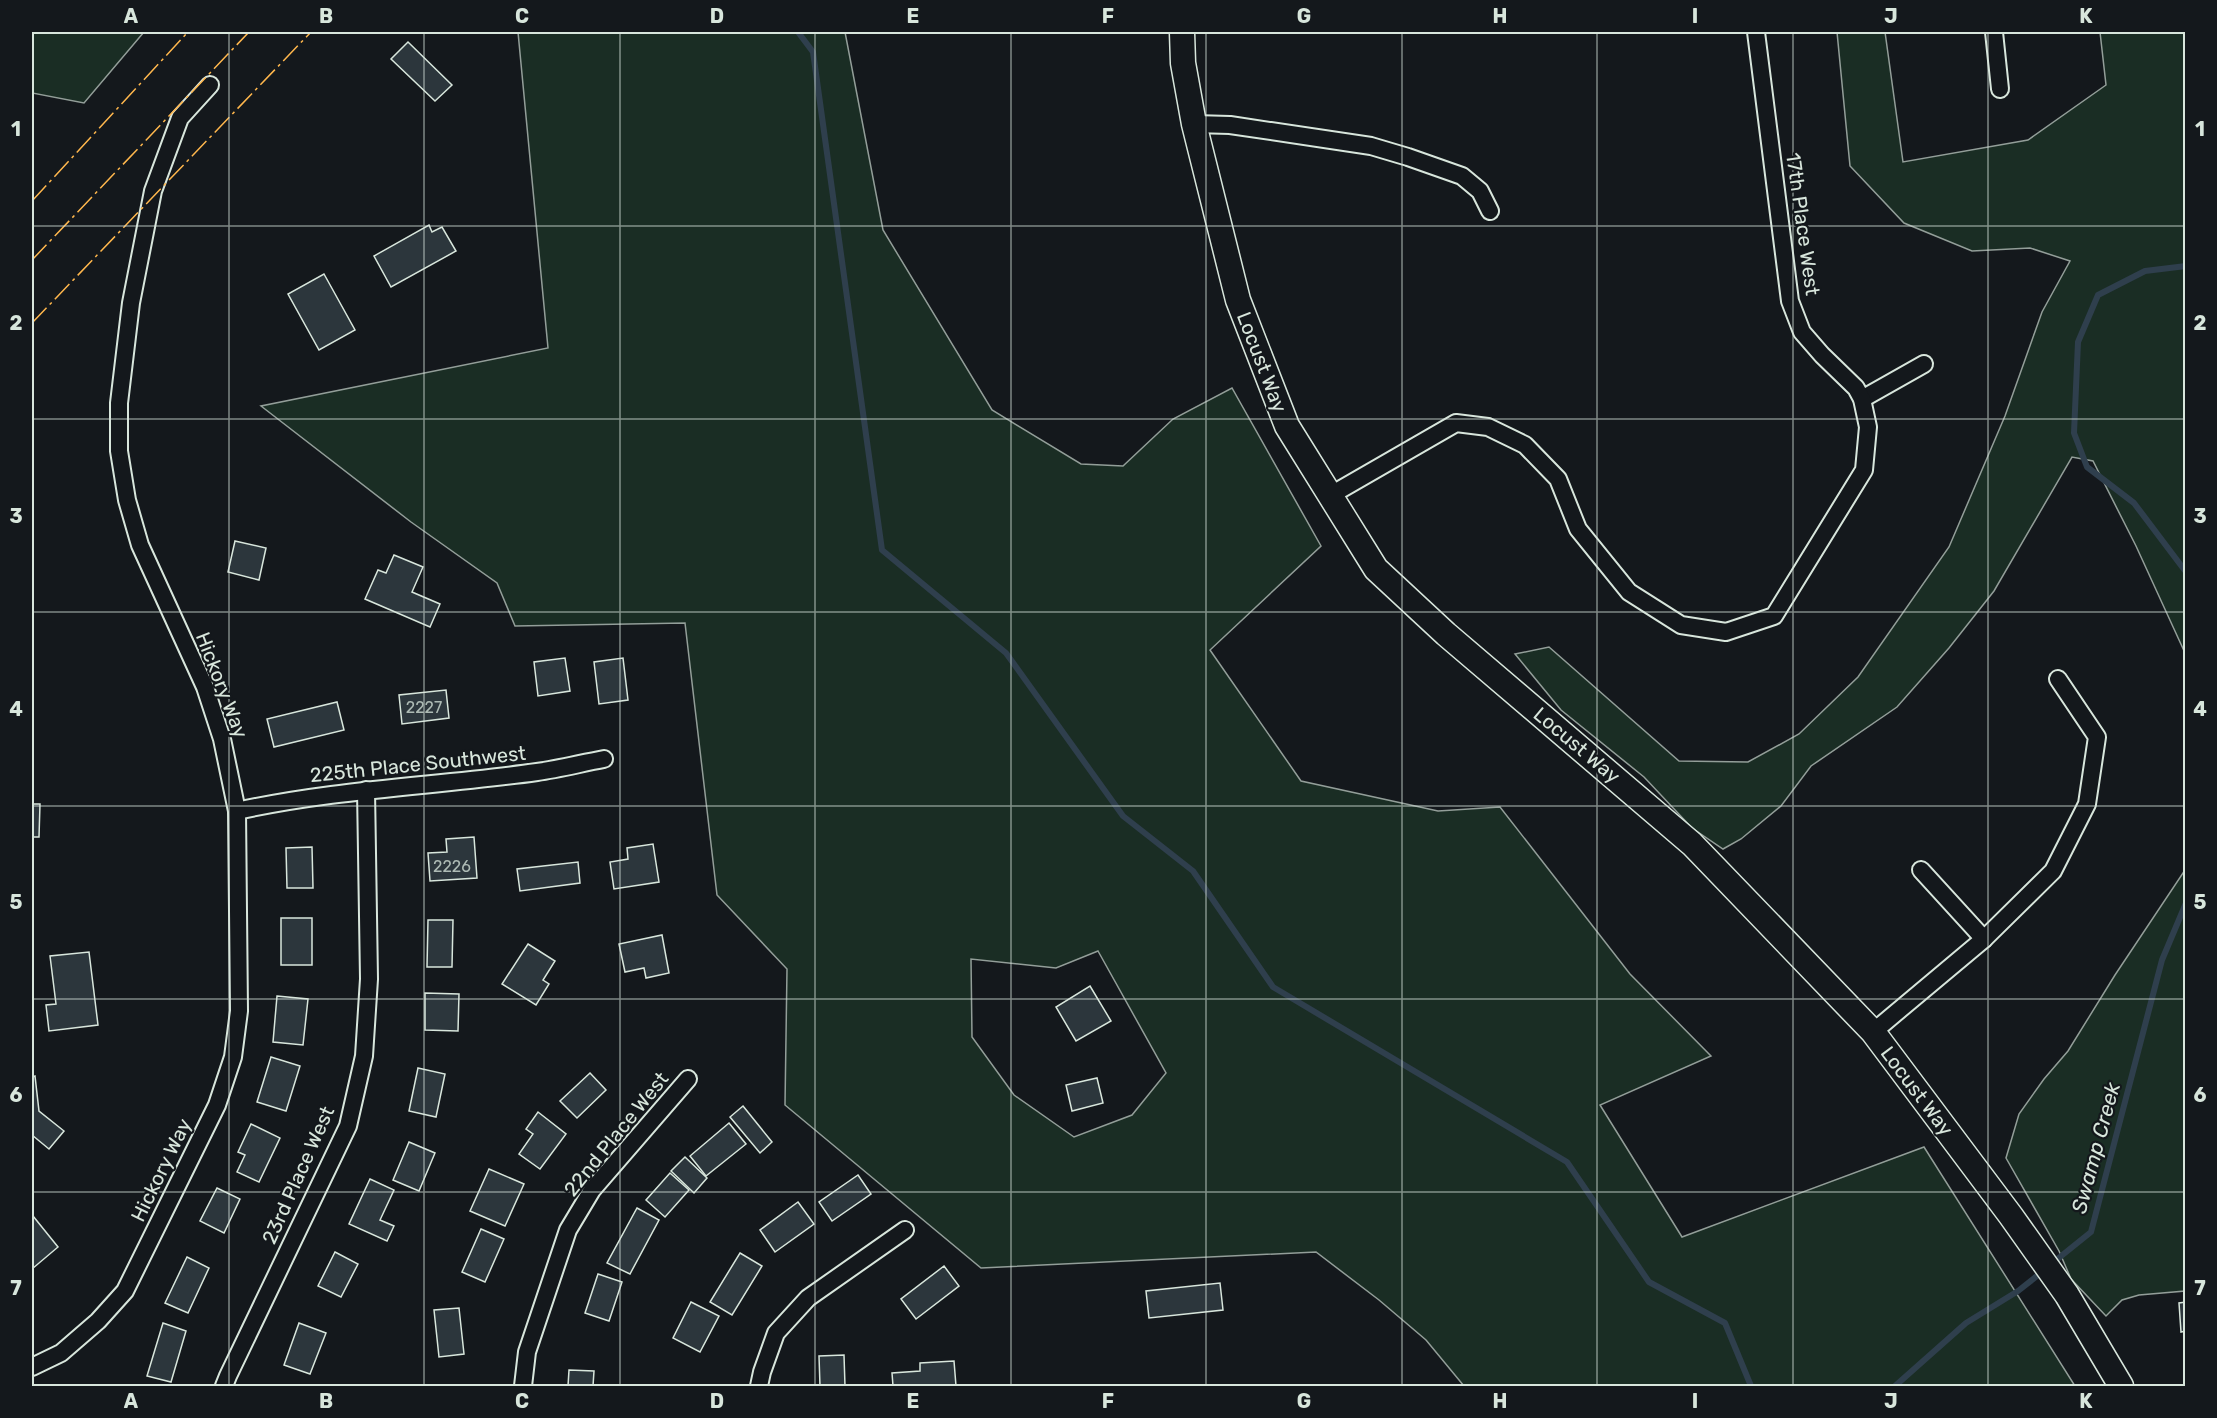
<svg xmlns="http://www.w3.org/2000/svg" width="2217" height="1418" font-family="Rubik,sans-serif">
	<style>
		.green { fill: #1a2d24; stroke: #939e99; stroke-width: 1.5; fill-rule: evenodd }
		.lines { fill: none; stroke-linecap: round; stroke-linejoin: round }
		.stream { stroke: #2f3f4d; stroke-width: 6 }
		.building { fill: #2c363c; stroke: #d8e6dc; stroke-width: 1.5 }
		.minor-casing { stroke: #d8e6dc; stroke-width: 20 }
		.secondary-casing { stroke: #d8e6dc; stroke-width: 27 }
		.minor { stroke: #14181c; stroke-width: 16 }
		.secondary { stroke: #14181c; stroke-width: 24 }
		.power { stroke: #ffb74d; stroke-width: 1.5; stroke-dasharray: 21 4.5 3 4.5; stroke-linecap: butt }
		.grid { fill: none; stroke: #d8e6dc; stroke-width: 1.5; stroke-opacity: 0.55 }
		.labels { text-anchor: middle; stroke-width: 4.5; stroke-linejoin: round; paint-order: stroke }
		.number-label { font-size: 16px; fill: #adbab4 }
		.street-label { font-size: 20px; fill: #d8e6dc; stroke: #14181c }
		.water-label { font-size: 21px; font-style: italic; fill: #d8e6dc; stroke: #14181c }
		.neatline { fill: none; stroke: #d8e6dc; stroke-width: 2 }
		.grid-label { font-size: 20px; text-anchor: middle; font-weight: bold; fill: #d8e6dc }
	</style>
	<rect width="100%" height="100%" fill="#14181c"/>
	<g class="green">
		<polygon points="32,32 144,32 84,103 32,93"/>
		<path d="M518,32h327l38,198 109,180 89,54 42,2 50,-47 59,-31 89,158 -111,104 91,131 137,30 62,-4 130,167 81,82 -111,49 82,132 242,-90 151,239h-611l-38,-46 -47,-40 -63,-48 -335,16 -196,-163 2,-136 -70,-74 -32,-272 -170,3 -18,-43 -86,-61 -150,-116 287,-58zM1098,951l68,122 -34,42 -58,22 -60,-42 -42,-58 -1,-78 85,9z"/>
		<polygon points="1837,32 1885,32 1903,162 2028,140 2106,85 2100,32 2185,32 2185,653 2136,546 2093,461 2072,457 1994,591 1949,648 1897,707 1811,766 1781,806 1741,839 1723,849 1692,828 1644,777 1561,710 1515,654 1549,647 1679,761 1748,762 1799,734 1858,677 1949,547 2005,416 2042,312 2070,261 2030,248 1972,251 1904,223 1850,166"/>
		<polygon points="2185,870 2185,1291 2139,1295 2122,1300 2106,1316 2071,1279 2059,1251 2006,1158 2019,1114 2044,1079 2068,1051 2115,975"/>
	</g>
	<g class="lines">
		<g class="stream">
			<polyline points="798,32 813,52 882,550 1006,653 1123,816 1193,871 1273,987 1567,1162 1649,1282 1725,1323 1751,1386"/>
			<polyline points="2186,266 2145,271 2098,295 2078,342 2074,433 2087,467 2134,503 2186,572"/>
			<polyline points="2050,1265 2091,1232 2162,960 2186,903"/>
			<polyline points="1895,1386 1966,1323 2018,1291 2042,1272"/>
		</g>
	</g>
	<g class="building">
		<polygon points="408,42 452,85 435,101 391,59"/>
		<polygon points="429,225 432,232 442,227 456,251 391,287 374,256"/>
		<polygon points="324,274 355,330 319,350 288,294"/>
		<polygon points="235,541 266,548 259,580 228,572"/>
		<polygon points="394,555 423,567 412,592 440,604 430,627 365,599 378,570 386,573"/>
		<polygon points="565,658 570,691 538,696 534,662"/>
		<polygon points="623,658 628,700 599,704 594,662"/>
		<polygon points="446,690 449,718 402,724 399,695"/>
		<polygon points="337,702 344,730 274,747 267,719"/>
		<polygon points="32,804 40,804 39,837 32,837"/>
		<polygon points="474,837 477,878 430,881 428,853 447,852 446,839"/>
		<polygon points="653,844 659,882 614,889 610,862 628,859 627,848"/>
		<polygon points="312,847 313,888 287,888 286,848"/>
		<polygon points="578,862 580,883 520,891 517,869"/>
		<rect x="281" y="918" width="31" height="47"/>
		<polygon points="428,920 453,920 452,967 427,967"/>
		<polygon points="662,935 669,973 646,978 644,968 625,972 619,944"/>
		<polygon points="528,944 555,961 543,980 549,984 536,1005 502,984"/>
		<polygon points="89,952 98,1025 49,1031 46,1005 56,1004 50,956"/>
		<polygon points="1090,986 1111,1021 1076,1041 1056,1007"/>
		<polygon points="425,993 459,994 458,1031 425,1030"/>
		<polygon points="277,996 308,999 303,1045 273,1042"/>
		<polygon points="271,1057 300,1066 286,1111 257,1102"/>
		<polygon points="418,1068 445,1074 436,1117 409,1111"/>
		<polygon points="590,1073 606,1090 577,1118 560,1101"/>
		<polygon points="35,1076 39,1111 64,1131 49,1149 32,1135 32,1077"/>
		<polygon points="1097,1078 1103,1103 1072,1111 1066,1085"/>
		<polygon points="743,1106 772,1142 760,1153 730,1117"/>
		<polygon points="538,1112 566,1134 540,1169 519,1154 533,1134 526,1129"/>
		<polygon points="729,1123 746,1144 706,1176 690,1156"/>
		<polygon points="251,1124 280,1138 259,1182 237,1172 245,1155 238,1152"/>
		<polygon points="409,1142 435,1153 419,1191 393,1180"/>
		<polygon points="685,1157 707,1178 694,1193 671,1171"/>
		<polygon points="489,1169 524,1184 505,1226 470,1211"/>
		<polygon points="670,1173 689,1190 665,1217 646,1200"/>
		<polygon points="858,1175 871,1194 832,1221 819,1202"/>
		<polygon points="370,1179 394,1190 380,1220 394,1226 387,1241 349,1224"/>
		<polygon points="217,1188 240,1199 224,1233 200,1221"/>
		<polygon points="798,1202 814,1224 775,1252 760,1230"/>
		<polygon points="637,1208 659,1220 630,1274 607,1263"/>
		<polygon points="33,1216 58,1247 32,1269 32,1218"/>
		<polygon points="481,1229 504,1239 485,1282 462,1272"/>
		<polygon points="335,1252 358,1264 341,1297 318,1286"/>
		<polygon points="740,1253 762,1266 732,1315 710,1302"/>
		<polygon points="187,1257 209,1268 188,1313 165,1303"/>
		<polygon points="944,1266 959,1286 916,1319 901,1299"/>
		<polygon points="598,1274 622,1282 609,1321 585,1313"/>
		<polygon points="1220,1283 1223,1310 1149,1318 1146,1291"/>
		<polygon points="691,1302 719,1316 700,1352 673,1338"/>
		<polygon points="2186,1302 2186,1331 2181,1332 2179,1303"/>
		<polygon points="459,1308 464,1354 439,1357 434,1310"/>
		<polygon points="163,1323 186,1331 171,1382 147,1376"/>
		<polygon points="299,1323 326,1333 310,1374 284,1365"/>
		<polygon points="844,1355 845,1386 820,1386 819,1356"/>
		<polygon points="954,1361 956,1386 893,1386 892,1373 920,1371 920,1363"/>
		<polygon points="569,1370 594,1371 593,1386 568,1386"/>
	</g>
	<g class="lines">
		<defs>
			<g id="minor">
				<polyline points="1994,32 2000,89"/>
				<polyline points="1194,124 1230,125 1371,146 1408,157 1462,176 1480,191 1490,211"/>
				<polyline points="1862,399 1924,364"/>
				<polyline points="1331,495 1456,423 1488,427 1525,445 1558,479 1578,529 1629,592 1681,625 1726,632 1774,616 1864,470 1868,427 1862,399 1856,388 1822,355 1802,332 1790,301 1756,32"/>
				<path d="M237,811c99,-22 200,-25 300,-39 22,-3 45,-9 67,-13"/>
				<polyline points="1921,870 1984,939"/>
				<polyline points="1873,1032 1984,939 2053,871 2087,804 2097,737 2058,679"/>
				<polyline points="32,1367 61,1353 98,1321 125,1291 217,1105 233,1057 239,1011 237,811 222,739 205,687 140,545 127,500 119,451 119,403 131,303 153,191 180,118 210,85"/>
				<polyline points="224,1386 228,1376 348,1126 364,1056 369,979 366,790"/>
				<polyline points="523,1386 527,1352 568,1230 592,1190 688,1079"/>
				<polyline points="759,1386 762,1372 776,1333 808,1298 905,1230"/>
			</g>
			<polyline id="secondary" points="1182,32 1183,63 1194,124 1238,300 1287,426 1376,569 1446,634 1692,844 1873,1032 2011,1216 2067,1295 2121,1386"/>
		</defs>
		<use href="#minor" class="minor-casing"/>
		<use href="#secondary" class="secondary-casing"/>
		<use href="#minor" class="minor"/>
		<use href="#secondary" class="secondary"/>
		<g class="power">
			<polyline points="32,201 188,32"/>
			<polyline points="32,260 249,32"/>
			<polyline points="32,323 311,32"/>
		</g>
	</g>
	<path class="grid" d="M229,32v1354M424,32v1354M620,32v1354M815,32v1354M1011,32v1354M1206,32v1354M1402,32v1354M1597,32v1354M1793,32v1354M1988,32v1354M32,226h2154M32,419h2154M32,612h2154M32,806h2154M32,999h2154M32,1192h2154"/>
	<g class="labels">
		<g class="number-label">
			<text x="424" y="713">2227</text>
			<text x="452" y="872">2226</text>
		</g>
		<g class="street-label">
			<text transform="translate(1803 224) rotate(82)" y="7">17th Place West</text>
			<text transform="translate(1262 362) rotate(69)" y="7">Locust Way</text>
			<text transform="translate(222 685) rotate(69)" y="7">Hickory Way</text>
			<text transform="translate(1577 745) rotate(40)" y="7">Locust Way</text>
			<text transform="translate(418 764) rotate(-6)" y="7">225th Place Southwest</text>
			<text transform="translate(1917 1091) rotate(53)" y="7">Locust Way</text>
			<text transform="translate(616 1134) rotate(-51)" y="7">22nd Place West</text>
			<text transform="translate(161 1170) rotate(-64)" y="7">Hickory Way</text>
			<text transform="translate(298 1175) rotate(-66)" y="7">23rd Place West</text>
		</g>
		<g class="water-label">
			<text transform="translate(2096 1148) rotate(-75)" y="7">Swamp Creek</text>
		</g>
	</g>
	<rect width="2217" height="1418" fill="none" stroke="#14181c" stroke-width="66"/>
	<rect x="33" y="33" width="2151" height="1352" class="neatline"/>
	<g class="grid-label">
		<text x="131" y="23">A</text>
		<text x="326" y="23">B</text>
		<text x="522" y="23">C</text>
		<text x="717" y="23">D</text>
		<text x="913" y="23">E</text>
		<text x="1108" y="23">F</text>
		<text x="1304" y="23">G</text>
		<text x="1500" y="23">H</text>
		<text x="1695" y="23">I</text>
		<text x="1891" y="23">J</text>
		<text x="2086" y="23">K</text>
		<text x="16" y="136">1</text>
		<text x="2200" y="136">1</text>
		<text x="16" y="330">2</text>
		<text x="2200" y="330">2</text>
		<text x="16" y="523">3</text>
		<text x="2200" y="523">3</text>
		<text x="16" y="716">4</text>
		<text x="2200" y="716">4</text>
		<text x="16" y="909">5</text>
		<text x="2200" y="909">5</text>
		<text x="16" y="1102">6</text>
		<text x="2200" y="1102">6</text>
		<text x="16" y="1295">7</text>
		<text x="2200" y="1295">7</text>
		<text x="131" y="1408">A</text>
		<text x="326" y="1408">B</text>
		<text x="522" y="1408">C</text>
		<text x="717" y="1408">D</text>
		<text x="913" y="1408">E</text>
		<text x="1108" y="1408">F</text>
		<text x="1304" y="1408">G</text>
		<text x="1500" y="1408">H</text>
		<text x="1695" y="1408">I</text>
		<text x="1891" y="1408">J</text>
		<text x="2086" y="1408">K</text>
	</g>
</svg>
